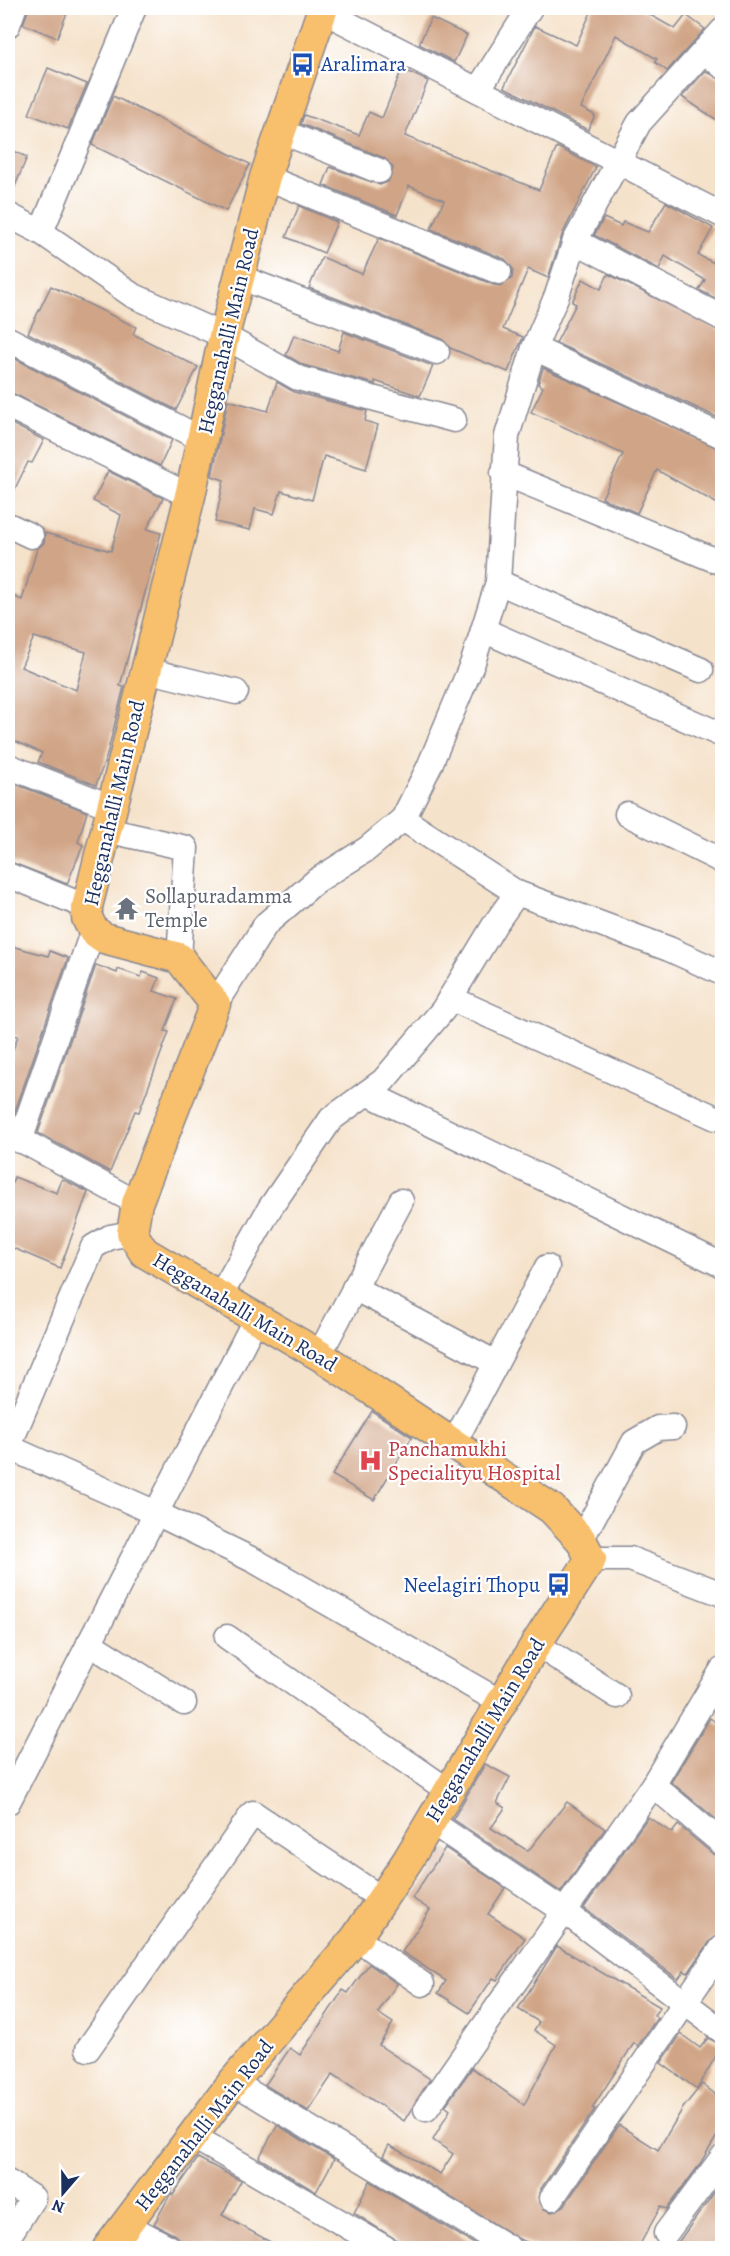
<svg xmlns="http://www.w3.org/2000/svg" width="730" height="2256" font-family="Alegreya,serif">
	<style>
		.building { fill: #d0a486; fill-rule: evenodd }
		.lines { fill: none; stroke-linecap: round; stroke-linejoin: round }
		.minor-casing { stroke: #888894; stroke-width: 27 }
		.major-casing { stroke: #888894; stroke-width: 33 }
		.minor { stroke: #fff; stroke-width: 24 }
		.major { stroke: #f8bf6c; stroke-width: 30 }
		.labels { text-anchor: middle; stroke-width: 4.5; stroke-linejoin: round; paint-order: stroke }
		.transit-label { font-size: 21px; fill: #164399; stroke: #fff; text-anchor: start }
		.street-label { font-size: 21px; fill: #1b2f5e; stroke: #fff }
		.worship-label { font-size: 21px; fill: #5b616d; stroke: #fff; text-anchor: start }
		.health-label { font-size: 21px; fill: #be3a42; stroke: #fff; text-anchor: start }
	</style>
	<rect width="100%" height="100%" fill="#fff"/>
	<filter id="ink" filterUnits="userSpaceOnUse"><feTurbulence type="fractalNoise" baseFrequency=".0167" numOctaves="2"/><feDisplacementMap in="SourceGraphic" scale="12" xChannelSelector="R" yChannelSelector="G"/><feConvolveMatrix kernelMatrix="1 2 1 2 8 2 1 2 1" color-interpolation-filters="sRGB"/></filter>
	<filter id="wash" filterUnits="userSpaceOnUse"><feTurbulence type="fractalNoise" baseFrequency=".008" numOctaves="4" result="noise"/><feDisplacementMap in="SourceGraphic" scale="24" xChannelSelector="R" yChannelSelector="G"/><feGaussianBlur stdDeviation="1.35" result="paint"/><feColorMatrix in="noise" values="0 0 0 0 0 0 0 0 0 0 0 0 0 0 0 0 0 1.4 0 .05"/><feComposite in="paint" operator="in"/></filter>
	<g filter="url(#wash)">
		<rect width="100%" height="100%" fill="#f5e2ca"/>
		<g id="blocks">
			<g class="building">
				<polygon points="29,8 69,8 57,38 23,24"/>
				<polygon points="593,8 638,8 675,29 686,15 705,29 667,71 655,62 657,59 616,35 581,108 595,115 588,130 504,87 535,26 576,45"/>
				<polygon points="431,18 467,35 454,62 419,44"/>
				<polygon points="48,68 87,84 68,129 29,114"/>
				<polygon points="402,69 428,81 405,136 539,190 557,147 596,167 562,235 548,278 528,269 503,329 523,337 508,372 450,348 442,339 309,288 322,257 362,274 379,238 494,285 502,286 512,278 513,269 505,259 431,229 444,200 409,186 397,215 323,185 330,167 380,185 388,182 393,168 384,158 301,124 304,115 359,135 369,112 382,118"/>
				<polygon points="705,71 723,80 723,124 682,97"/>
				<polygon points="113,96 250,164 226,211 92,145"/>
				<polygon points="8,149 27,157 9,201 8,201"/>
				<polygon points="666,202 713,228 698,255 714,263 723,247 723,302 699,290 705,280 665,256 659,269 594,235 604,218 621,226 623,222 648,232"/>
				<polygon points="299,206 337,222 324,253 286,237"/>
				<polygon points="608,274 723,332 723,420 556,343 576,304 572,302 583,279 601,289"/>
				<polygon points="51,286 136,327 133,334 198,367 176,410 28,333"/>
				<polygon points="344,332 433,366 420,396 375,381 375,384 303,365 286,355 294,335 338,351"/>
				<polygon points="8,355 172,440 160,466 8,391"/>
				<polygon points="543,368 723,450 723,507 657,470 637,513 602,498 623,454 531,412 543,387 538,384"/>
				<polygon points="277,382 294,392 367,411 365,421 378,425 366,469 324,456 312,500 281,491 274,514 255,509 250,530 215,522 224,480 212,476 228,400 268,411"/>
				<polygon points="8,422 44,440 32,463 28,462 8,503"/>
				<path d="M108,471l55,27 -16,31 14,4 -41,153 4,1 -18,71 -10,27 -58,-23 4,-9 -34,-15v-144l14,6 15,-51 7,-6 1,-10 66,18 10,-36 -28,-14zM34,637l52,15 -10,38 -55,-23z"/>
				<polygon points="8,781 87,812 78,842 83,845 67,884 8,861"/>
				<polygon points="8,945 48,956 50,951 68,958 12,1120 8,1119 8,1063 18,1036 8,1035"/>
				<polygon points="96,965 117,973 118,969 141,977 143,972 159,978 154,991 177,999 165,1031 169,1032 139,1112 135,1111 110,1172 38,1133"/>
				<polygon points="14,1177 57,1193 62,1179 88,1192 60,1268 8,1246 8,1194"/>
				<polygon points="372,1411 412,1437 374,1500 332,1475"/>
				<polygon points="710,1718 723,1728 723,1825 671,1782"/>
				<polygon points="485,1764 510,1777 497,1803 505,1808 491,1828 528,1851 567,1802 605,1829 561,1892 453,1819"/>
				<polygon points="648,1817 672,1833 678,1825 713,1854 723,1857 723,1934 711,1940 688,1973 684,1971 678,1979 584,1908"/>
				<polygon points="445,1848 505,1888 488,1914 525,1938 497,1980 493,1978 469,2013 438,1993 446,1981 402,1952 430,1910 412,1898"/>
				<polygon points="557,1946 660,2007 654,2015 657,2018 638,2046 634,2043 592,2108 595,2109 540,2190 538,2198 544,2209 552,2212 564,2206 619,2125 658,2150 683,2108 702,2084 723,2100 723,2126 698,2167 666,2209 661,2206 638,2248 542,2248 519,2239 383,2156 389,2145 440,2174 453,2154 433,2140 450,2110 445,2106 472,2068 524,2105 556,2045 534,2030 539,2022 518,2009"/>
				<polygon points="369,1964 397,1984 378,2013 393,2023 379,2045 430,2079 404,2121 333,2074 308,2111 265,2085 290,2048 300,2055 343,1990 348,1993"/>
				<polygon points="681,2034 700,2048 708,2038 722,2045 697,2089 661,2063"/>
				<polygon points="277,2125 334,2159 316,2192 259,2158"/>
				<polygon points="198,2158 241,2181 222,2215 281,2248 184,2248 177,2236 154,2224 171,2193 173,2195"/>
				<polygon points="370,2181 481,2248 409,2248 354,2213"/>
				<polygon points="719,2186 723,2190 723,2248 674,2248"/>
			</g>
		</g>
	</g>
	<g filter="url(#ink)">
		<use href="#blocks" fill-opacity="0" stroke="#888894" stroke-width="1.5"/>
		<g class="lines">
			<defs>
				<g id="minor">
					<polyline points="321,10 722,215"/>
					<polyline points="8,25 14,8"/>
					<polyline points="704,51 722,66"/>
					<polyline points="478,90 530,8"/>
					<polyline points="280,131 379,171"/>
					<polyline points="265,177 499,272"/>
					<polyline points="8,215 41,232 132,295 224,336 298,378 454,420"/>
					<polyline points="41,232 134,8"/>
					<polyline points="575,241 722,318"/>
					<polyline points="239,277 437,352"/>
					<polyline points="8,339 203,440"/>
					<polyline points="534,348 722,436"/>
					<polyline points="8,406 190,496"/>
					<polyline points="503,473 722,563"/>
					<polyline points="8,525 31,536"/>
					<polyline points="498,582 701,670"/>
					<polyline points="483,630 722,735"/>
					<polyline points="146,670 236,692"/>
					<polyline points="8,766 112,807"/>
					<polyline points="627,814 722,861"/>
					<polyline points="106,830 186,848 179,958"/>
					<polyline points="8,875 87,907"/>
					<polyline points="517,893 669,949 722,973"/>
					<polyline points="450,998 716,1118"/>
					<polyline points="215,1004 266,924 316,881 367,849 403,819 429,767 473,662 498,582 507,436 534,348 557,295 575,241 639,123 722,31"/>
					<polyline points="367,1093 722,1265"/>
					<polyline points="8,1133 137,1203"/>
					<polyline points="20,1141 93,930"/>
					<polyline points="354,1288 496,1363"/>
					<polyline points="219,1298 270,1208 331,1119 383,1081 443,1010 495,924 517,893 403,819"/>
					<polyline points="319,1355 401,1201"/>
					<polyline points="454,1443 547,1267"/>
					<polyline points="8,1447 156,1513 255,1561 502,1703"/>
					<polyline points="8,1448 93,1247 110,1237 132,1233"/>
					<polyline points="581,1540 634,1442 658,1428 673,1427"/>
					<polyline points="591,1559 630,1559 722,1594"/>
					<polyline points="227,1637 450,1792"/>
					<polyline points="89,1643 184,1703"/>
					<polyline points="536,1644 617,1696"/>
					<polyline points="653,1785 722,1843"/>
					<polyline points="8,1802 256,1318"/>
					<polyline points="430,1821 564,1911 722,2031"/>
					<polyline points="356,1938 422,1984"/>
					<polyline points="88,2049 253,1813 382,1899"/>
					<polyline points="233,2082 509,2248"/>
					<polyline points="426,2109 653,1785 722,1670"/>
					<polyline points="194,2137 385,2248"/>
					<polyline points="8,2182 33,2198 8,2237"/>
					<polyline points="552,2198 722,1948"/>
					<polyline points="126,2225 170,2248"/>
					<polyline points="666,2233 722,2158"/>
				</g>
				<polyline id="major" points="108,2248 233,2082 356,1938 408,1860 536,1644 591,1559 581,1540 552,1509 319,1355 144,1252 132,1233 137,1203 215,1004 179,958 104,938 93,930 87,918 87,907 190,496 224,336 265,177 323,8"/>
			</defs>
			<use href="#minor" class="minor-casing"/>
			<use href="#major" class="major-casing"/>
			<use href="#minor" class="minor"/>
			<use href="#major" class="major"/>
		</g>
	</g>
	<defs>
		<symbol id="bus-bare" viewBox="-9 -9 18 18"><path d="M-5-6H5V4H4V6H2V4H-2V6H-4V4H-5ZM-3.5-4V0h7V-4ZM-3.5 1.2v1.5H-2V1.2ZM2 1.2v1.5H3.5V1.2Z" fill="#1a4fb4" stroke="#fff" stroke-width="2.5" paint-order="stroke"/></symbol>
		<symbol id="temple-bare" viewBox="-9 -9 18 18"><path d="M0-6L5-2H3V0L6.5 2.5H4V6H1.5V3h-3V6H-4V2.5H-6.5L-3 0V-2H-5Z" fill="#6b7280" stroke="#fff" stroke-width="2.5" paint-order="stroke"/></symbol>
		<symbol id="hospital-bare" viewBox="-9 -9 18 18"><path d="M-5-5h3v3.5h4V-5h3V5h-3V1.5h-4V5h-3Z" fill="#e0444e" stroke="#fff" stroke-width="2.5" paint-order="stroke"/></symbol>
	</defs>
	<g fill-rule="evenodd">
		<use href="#bus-bare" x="286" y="48" width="33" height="33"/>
		<use href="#temple-bare" x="110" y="892" width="33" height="33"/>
		<use href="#hospital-bare" x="354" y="1444" width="33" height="33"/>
		<use href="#bus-bare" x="542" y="1568" width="33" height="33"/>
	</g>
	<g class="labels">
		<g class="transit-label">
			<text x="321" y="71">Aralimara</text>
			<text x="540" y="1592" text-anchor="end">Neelagiri Thopu</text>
		</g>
		<g class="street-label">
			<text transform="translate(228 331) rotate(-77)" y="7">Hegganahalli Main Road</text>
			<text transform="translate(114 803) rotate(-77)" y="7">Hegganahalli Main Road</text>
			<text transform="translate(245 1312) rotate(31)" y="7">Hegganahalli Main Road</text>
			<text transform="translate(485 1730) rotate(-59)" y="7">Hegganahalli Main Road</text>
			<text transform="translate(204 2125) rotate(-52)" y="7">Hegganahalli Main Road</text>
		</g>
		<g class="worship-label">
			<text x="145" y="903">Sollapuradamma<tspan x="145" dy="24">Temple</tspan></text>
		</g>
		<g class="health-label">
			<text x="388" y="1456">Panchamukhi<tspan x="388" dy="24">Specialityu Hospital</tspan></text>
		</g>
	</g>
	<rect width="730" height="2256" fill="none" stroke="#fff" stroke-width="30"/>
	<g transform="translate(63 2193) rotate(200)" stroke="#ffffff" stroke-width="4.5" paint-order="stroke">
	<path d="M0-4.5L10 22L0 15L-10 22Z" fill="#1b2f5e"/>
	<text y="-9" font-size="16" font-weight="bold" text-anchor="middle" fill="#1b2f5e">N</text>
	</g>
</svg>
